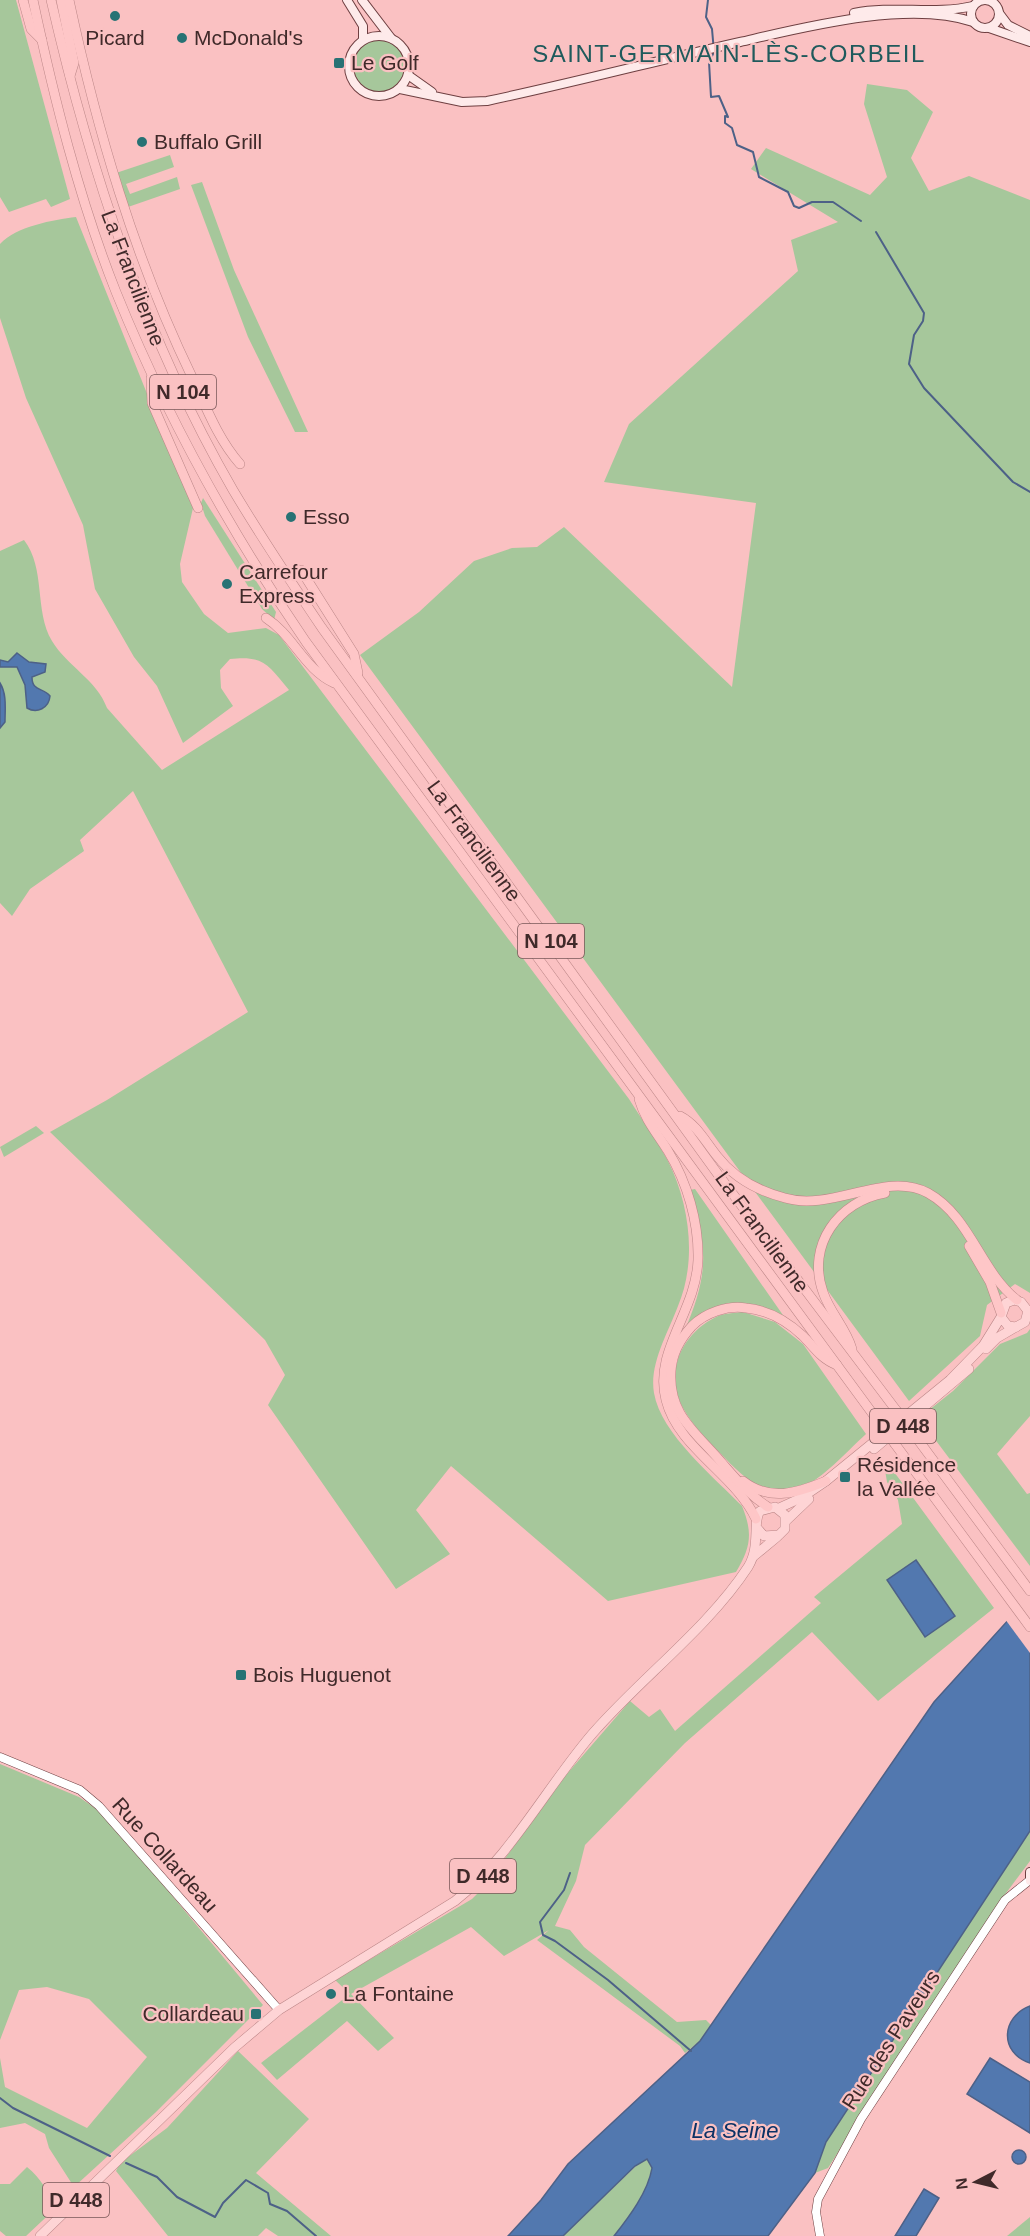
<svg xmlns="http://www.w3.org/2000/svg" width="1030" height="2236" font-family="Arial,sans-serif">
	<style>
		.green { fill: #a6c79b }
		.water { fill: #5278af; stroke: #4d6187; stroke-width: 1.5 }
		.pier { fill: #fac1c2 }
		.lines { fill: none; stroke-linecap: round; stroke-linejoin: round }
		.stream { stroke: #4d6187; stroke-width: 2 }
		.tertiary-casing { stroke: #6e3f41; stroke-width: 9 }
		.secondary-casing { stroke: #6e3f41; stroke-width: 10 }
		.primary-casing { stroke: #bb8687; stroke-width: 10 }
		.trunk-casing { stroke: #bb8687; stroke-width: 10 }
		.tertiary { stroke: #fff; stroke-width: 8 }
		.secondary { stroke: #feeaea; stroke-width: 8 }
		.primary { stroke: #fed4d5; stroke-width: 9 }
		.trunk { stroke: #fec6c7; stroke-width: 9 }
		.trunk-bridge-casing { stroke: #bb8687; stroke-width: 10; stroke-linecap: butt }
		.trunk-bridge { stroke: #fec6c7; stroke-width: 9 }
		.poi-dot { fill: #277274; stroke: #fac1c2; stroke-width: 2 }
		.labels { text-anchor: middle; stroke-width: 4.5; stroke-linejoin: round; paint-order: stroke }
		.shield { fill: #fac1c2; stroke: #785758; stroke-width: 1.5 }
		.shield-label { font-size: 20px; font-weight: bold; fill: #402a2a }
		.poi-label { font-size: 21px; fill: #402a2a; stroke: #fac1c2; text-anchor: start }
		.street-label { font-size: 21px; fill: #402a2a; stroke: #fac1c2 }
		.water-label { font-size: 22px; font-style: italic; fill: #0b3165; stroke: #fac1c2 }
		.quarter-label { font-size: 24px; letter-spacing: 1.5px; fill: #1f5a5c; stroke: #fac1c2 }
	</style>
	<rect width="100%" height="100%" fill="#fac1c2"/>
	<g class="green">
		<polygon points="0,0 16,0 70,199 51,207 46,199 9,212 0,197"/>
		<circle cx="379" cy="66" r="26"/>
		<polygon points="867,84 907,90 933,112 911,158 929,191 969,176 1030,200 1030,1293 1015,1284 987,1305 980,1336 909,1401 360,655 419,612 474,561 512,548 537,547 564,527 732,687 756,503 604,482 629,424 798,271 791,240 838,222 751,169 766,148 870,195 887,177 864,104"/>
		<polygon points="170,155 174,167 126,184 130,194 177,177 180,189 128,207 116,173"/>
		<polygon points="202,182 234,270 308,432 295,432 248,337 191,185"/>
		<path d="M76,217l117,291 -13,56 2,18 22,32 24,19 38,-5 13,7 350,464c13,21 28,41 39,62 22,44 29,100 10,145 -10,27 -29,58 -24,87 7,41 60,84 88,113 11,27 9,41 -6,66l-128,29 -157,-135 -35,44 34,44 -54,35 -128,-184 17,-30 -20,-35 -215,-208 57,-32 141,-88 -115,-221 -53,49 4,11 -54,38 -18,27 -12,-13v-352l24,-11c22,28 10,71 28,101 15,25 45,39 55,67l55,62 127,-80c-21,-25 -25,-35 -59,-31l-10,11 1,18 12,18 -50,37 -26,-57 -23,-29 -39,-68 -12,-64 -57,-127 -26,-80v-74c17,-18 53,-24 76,-27z"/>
		<polygon points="203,498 276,612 274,620 262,609 205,516 201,503"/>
		<polygon points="36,1126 44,1133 4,1157 0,1147"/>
		<path d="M695,1189l90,129 -53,-15 -48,29c25,-58 24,-83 6,-142z"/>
		<path d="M743,1312l32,10 28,22 63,90c-19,17 -57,61 -84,59 -25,-2 -45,-22 -61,-39 -14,-14 -28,-28 -38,-46 -19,-35 -2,-74 33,-91 7,-4 19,-4 27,-5z"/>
		<polygon points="1030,1329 1030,1416 997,1454 1027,1494 1030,1493 1030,1566 919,1418 953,1391 1000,1344 1027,1333"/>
		<polygon points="889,1465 994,1608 878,1701 812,1632 685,1743 585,1845 576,1881 555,1926 570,1930 584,1947 677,2022 706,2020 711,2025 700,2041 685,2053 680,2046 537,1940 549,1930 504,1956 471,1927 351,1994 394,2038 378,2051 347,2021 277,2080 261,2063 350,1994 335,1980 472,1899 488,1883 553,1790 630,1701 649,1717 660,1709 675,1731 821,1603 814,1597 902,1524 898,1500 887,1482 885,1470"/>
		<polygon points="0,1764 79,1797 105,1815 263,2005 156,2112 74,2187 49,2148 45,2134 25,2123 0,2128 0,2058 5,2087 87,2128 147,2057 89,1999 47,1987 19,1990 0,2040"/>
		<polygon points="1030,1831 1030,1861 995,1908 828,2168 815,2173 826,2142"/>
		<polygon points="238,2051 309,2119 256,2173 331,2236 278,2236 266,2228 258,2236 168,2236 116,2171 120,2163 167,2128"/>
		<path d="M647,2159l5,9c-4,24 -23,49 -38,68h-51l76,-73z"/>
		<path d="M27,2167c14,11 20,25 31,39l-32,30h-20l-6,-5v-47h10z"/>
		<polygon points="1030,2217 1030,2236 1007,2236"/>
	</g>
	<g class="water">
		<path d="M17,653l12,9 17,2 -1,8 -13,5c0,15 11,10 18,19 -1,12 -13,18 -23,12l-2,-23 -8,-18h-17v-7l8,2z"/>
		<path d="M0,683c7,11 5,26 5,39l-5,6z"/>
		<polygon points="916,1560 955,1616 925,1637 887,1580"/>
		<path d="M1030,1596v235l-204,311 -11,31 -47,63h-154c15,-19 34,-44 38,-68l-5,-9 -12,7 -72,70h-55l33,-36 27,-36 132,-123 234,-339z"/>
		<path d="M1030,2006v57c-31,-10 -29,-46 0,-57z"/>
		<polygon points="990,2058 1030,2082 1030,2133 967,2094"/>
		<circle cx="1019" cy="2157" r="7"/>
		<polygon points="924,2189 939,2198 916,2236 895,2236"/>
	</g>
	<polygon class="pier" points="1030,1593 1030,1653 1005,1619"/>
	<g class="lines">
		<g class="stream">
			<polyline points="708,0 706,17 712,29 714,52 709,62 711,97 719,96 728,117 725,116 725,123 732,128 737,145 753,152 759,177 788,192 794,206 799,208 812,202 833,202 861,221"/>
			<polyline points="876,232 924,313 923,321 914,335 909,364 924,388 1013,482 1030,492"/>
			<polyline points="570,1873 564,1890 540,1922 543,1935 555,1941 608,1980 691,2051"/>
			<polyline points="0,2098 13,2108 110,2156"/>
			<polyline points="126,2163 157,2177 177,2197 215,2217 223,2203 246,2180 268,2193 270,2204 287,2211 316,2236"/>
		</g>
		<defs>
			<g id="tertiary">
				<polyline points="0,1757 80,1790 99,1806 279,2010"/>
				<polyline points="820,2236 816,2212 818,2199 861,2119 1005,1900 1030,1880"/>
			</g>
			<g id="secondary">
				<circle cx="985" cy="14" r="14"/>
				<polyline points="347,0 363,26 363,40"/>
				<polyline points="362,0 391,38"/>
				<path d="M854,13c40,-8 80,2 119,-7"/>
				<polyline points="999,13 1008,25 1030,36"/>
				<polyline points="989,28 1030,42"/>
				<circle cx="379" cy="66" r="30"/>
				<polyline points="408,75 432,92"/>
				<path d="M400,89l62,13 25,-1c85,-18 169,-40 253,-59 65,-15 169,-42 233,-20"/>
				<polyline points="1030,1872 1030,1881"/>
			</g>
			<g id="primary">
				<polyline points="986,1349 997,1338 1016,1327"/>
				<polyline points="874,1449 969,1369"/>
				<polyline points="779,1508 801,1498 826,1481 950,1380 983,1346 1001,1317 1006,1303 1014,1300 1021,1302 1028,1311 1025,1322 1016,1327 1008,1326 1001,1317"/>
				<polyline points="787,1520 809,1499"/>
				<polyline points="754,1556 777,1537"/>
				<path d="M40,2236l194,-188 45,-38 176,-109c54,-42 93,-116 138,-168 48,-55 116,-106 155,-166 13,-21 4,-45 12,-56l15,-4 10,8v14l-6,6 -15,1 -7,-8"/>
			</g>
			<g id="trunk">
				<polyline points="23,0 31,29 42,40"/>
				<path d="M33,0c21,98 46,199 83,292 50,124 114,239 190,350l572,779"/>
				<path d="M51,0c39,170 94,338 182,490 28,47 58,92 89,138l395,545 179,237"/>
				<polyline points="61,0 74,63 70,76"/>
				<path d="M69,0c28,130 65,257 123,377 14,30 26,62 48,87"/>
				<polyline points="151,378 152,403 198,508"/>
				<polyline points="301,570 354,654 358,673"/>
				<path d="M266,618c27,17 38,51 68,65"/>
				<path d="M639,1099c6,21 18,34 29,52 19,31 31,71 30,109 -2,52 -45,91 -32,140 12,48 69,74 90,119"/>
				<path d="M680,1116c17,9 25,25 37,40 17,22 41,35 68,42 47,14 101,-28 143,-5 43,24 52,78 89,107"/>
				<polyline points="969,1246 990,1282 1001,1313"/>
				<path d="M852,1349c-6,-21 -22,-36 -29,-57 -17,-47 16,-91 62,-99"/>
				<polyline points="913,1433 1030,1591"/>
				<polyline points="895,1444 1030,1627"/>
				<path d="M743,1481c27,21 54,12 83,0"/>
				<path d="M768,1507c-19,-12 -32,-28 -46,-44 -26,-31 -54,-48 -51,-92 1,-18 9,-32 21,-45 13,-13 35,-21 54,-18 22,2 41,13 57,28 11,11 18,23 34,29"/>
			</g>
		</defs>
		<use href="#tertiary" class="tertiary-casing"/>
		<use href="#secondary" class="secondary-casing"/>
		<use href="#primary" class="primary-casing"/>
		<use href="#trunk" class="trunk-casing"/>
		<use href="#tertiary" class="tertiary"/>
		<use href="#secondary" class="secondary"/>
		<use href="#primary" class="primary"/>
		<use href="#trunk" class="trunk"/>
		<defs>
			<g id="trunk-bridge">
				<polyline points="896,1410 913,1433"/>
				<polyline points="878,1421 895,1444"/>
			</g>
		</defs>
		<use href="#trunk-bridge" class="trunk-bridge-casing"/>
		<use href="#trunk-bridge" class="trunk-bridge"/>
	</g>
	<g class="poi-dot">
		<circle cx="115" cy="16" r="6"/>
		<circle cx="182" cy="38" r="6"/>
		<rect x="333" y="57" width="12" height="12" rx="3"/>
		<circle cx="142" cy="142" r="6"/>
		<circle cx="291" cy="517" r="6"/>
		<circle cx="227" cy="584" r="6"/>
		<rect x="839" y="1471" width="12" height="12" rx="3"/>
		<rect x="235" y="1669" width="12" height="12" rx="3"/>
		<circle cx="331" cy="1994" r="6"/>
		<rect x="250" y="2008" width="12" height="12" rx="3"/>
	</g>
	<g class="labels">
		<g class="shield">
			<rect x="150" y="375" width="66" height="34" rx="4.5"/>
			<rect x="518" y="924" width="66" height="34" rx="4.5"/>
			<rect x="870" y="1409" width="66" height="34" rx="4.5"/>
			<rect x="450" y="1859" width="66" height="34" rx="4.5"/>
			<rect x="43" y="2183" width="66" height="34" rx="4.5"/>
		</g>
		<g class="shield-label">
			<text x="183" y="399">N 104</text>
			<text x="551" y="948">N 104</text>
			<text x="903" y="1433">D 448</text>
			<text x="483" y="1883">D 448</text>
			<text x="76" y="2207">D 448</text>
		</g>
		<g class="poi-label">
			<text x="115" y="45" text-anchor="middle">Picard</text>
			<text x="194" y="45">McDonald's</text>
			<text x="351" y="70">Le Golf</text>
			<text x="154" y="149">Buffalo Grill</text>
			<text x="303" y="524">Esso</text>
			<text x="239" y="579">Carrefour<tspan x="239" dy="24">Express</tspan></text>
			<text x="857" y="1472">Résidence<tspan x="857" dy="24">la Vallée</tspan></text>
			<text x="253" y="1682">Bois Huguenot</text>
			<text x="343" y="2001">La Fontaine</text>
			<text x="244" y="2021" text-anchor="end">Collardeau</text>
		</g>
		<g class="street-label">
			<text transform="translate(133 278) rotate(69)" y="7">La Francilienne</text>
			<text transform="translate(474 841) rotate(54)" y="7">La Francilienne</text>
			<text transform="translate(762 1232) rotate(54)" y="7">La Francilienne</text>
			<text transform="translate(165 1855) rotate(48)" y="7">Rue Collardeau</text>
			<text transform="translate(891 2040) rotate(-57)" y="7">Rue des Paveurs</text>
		</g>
		<g class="water-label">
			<text x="735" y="2138">La Seine</text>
		</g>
		<g class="quarter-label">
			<text x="729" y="62">SAINT-GERMAIN-LÈS-CORBEIL</text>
		</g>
	</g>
	<g transform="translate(976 2182) rotate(263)" stroke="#fac1c2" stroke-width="4.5" paint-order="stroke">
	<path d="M0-4.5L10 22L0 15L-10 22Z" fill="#402a2a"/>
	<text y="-9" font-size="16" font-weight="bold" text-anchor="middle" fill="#402a2a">N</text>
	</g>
</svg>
